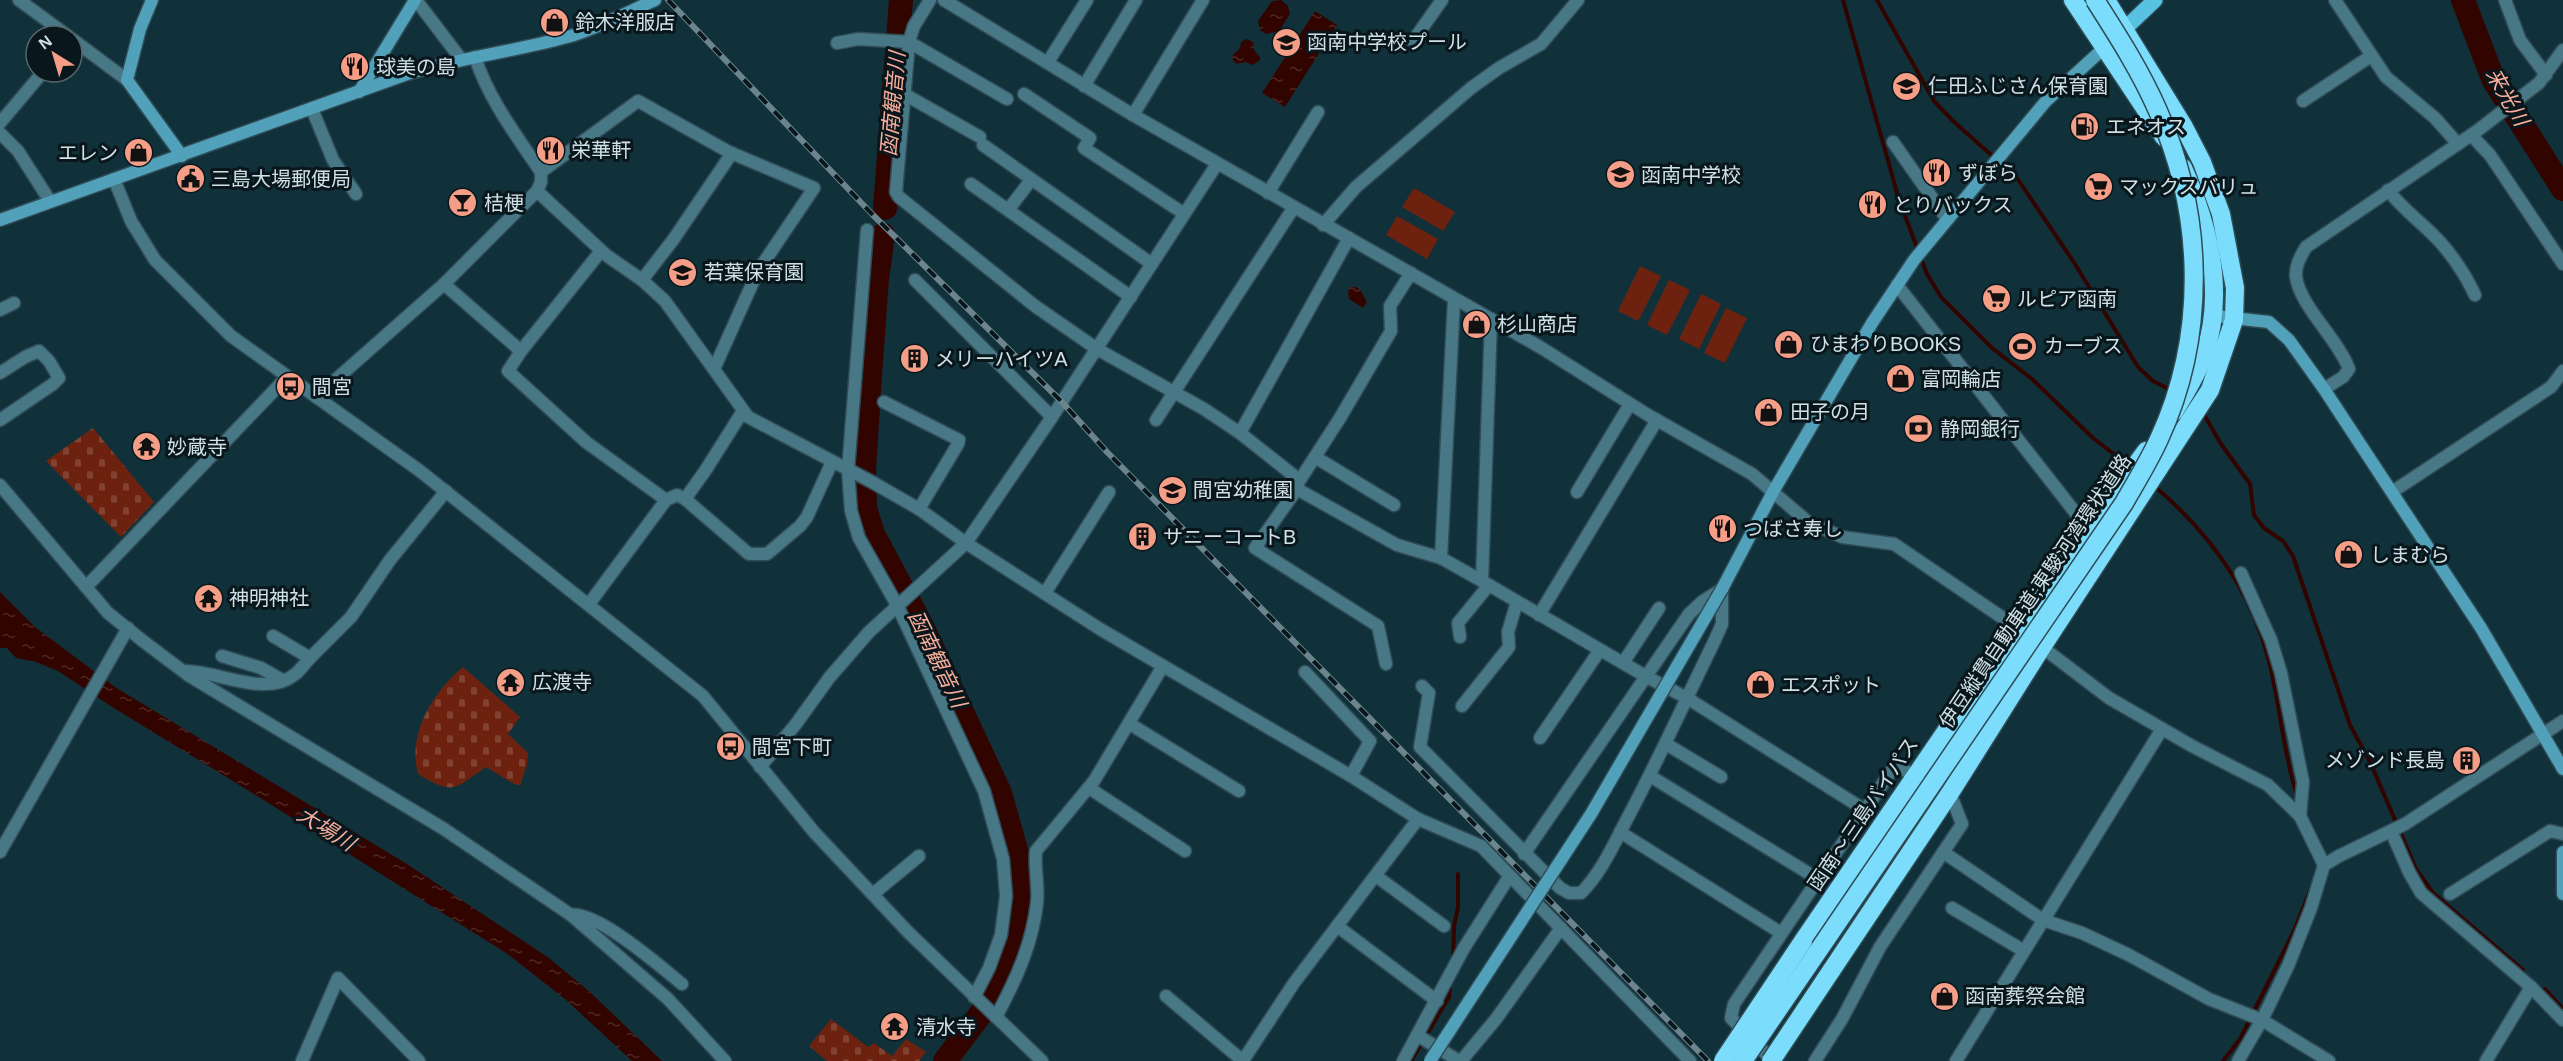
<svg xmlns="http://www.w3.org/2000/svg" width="2563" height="1061" font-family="Helvetica,'Noto Sans JP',sans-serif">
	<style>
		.cemetery { fill: url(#cemetery-stones) }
		.pitch { fill: #6d220f }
		.water { fill: url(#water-ripples) }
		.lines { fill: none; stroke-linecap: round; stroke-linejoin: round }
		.stream { stroke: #320400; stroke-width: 4 }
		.river { stroke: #320400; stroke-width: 24 }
		.street-casing { stroke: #2f4c56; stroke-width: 15 }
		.secondary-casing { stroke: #2f4c56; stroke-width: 15 }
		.primary-casing { stroke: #2f4c56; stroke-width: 18 }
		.highway-casing { stroke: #2f4c56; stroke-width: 21 }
		.street { stroke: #487786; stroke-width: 12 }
		.secondary { stroke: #52a1ba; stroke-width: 12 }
		.primary { stroke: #57c2e2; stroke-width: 15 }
		.highway { stroke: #7bdcfb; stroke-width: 18 }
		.rail-casing { stroke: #6c858d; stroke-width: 6 }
		.rail { stroke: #09161b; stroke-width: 4; stroke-dasharray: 11; stroke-linecap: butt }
		.secondary-bridge-casing { stroke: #2f4c56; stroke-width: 15; stroke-linecap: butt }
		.highway-bridge-casing { stroke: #2f4c56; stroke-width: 21; stroke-linecap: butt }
		.secondary-bridge { stroke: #52a1ba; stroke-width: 12 }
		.highway-bridge { stroke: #7bdcfb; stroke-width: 18 }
		.labels { text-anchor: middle; stroke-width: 6; stroke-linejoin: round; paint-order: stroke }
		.poi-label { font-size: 20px; fill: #cfe0e6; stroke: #09161b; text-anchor: start }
		.street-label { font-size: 20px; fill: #cfe0e6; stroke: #09161b }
		.water-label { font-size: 21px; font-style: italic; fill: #f9ad9a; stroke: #09161b }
	</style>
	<defs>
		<pattern id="cemetery-stones" width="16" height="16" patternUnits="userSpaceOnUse" patternTransform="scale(1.5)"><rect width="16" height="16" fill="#6d220f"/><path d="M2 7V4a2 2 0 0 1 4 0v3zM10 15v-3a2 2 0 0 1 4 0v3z" fill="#814232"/></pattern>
		<pattern id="water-ripples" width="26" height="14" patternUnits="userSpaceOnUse" patternTransform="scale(1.5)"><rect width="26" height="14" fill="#320400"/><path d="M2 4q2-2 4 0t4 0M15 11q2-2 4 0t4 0" fill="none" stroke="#4f2825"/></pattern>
	</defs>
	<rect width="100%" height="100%" fill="#10303a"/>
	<g class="cemetery">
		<polygon points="93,428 154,502 121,537 46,461"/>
		<path d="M463,667l57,50 -12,17 20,19 -1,12 -7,20 -6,-1 -28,-17c-32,22 -32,29 -68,7 -11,-40 15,-82 45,-107z"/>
		<polygon points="831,1019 868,1047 874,1043 892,1056 906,1039 926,1052 919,1061 827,1061 809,1046"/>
	</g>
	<g class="pitch">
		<polygon points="1414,188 1455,212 1443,231 1402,207"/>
		<polygon points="1397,216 1438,239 1427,259 1386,235"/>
		<polygon points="1640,266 1661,276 1638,321 1618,311"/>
		<polygon points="1669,280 1690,290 1667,335 1647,325"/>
		<polygon points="1701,294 1721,304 1699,349 1679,339"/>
		<polygon points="1726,308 1747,318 1725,363 1704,353"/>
	</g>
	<g class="water">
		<polygon points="1281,0 1288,6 1290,14 1279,31 1266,34 1260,30 1258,21 1272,1"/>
		<polygon points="1315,11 1337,25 1285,107 1262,93"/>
		<polygon points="1247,39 1253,42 1254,50 1260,57 1260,60 1253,65 1245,62 1236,64 1232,59 1233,55 1240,48 1241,42"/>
		<polygon points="1350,287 1356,287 1361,291 1367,302 1363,308 1349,299 1348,292"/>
		<polygon points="0,592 35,627 115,687 407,864 549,958 591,993 662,1061 632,1061 565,999 506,953 262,799 109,705 58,671 36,662 16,658 7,648 0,648"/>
	</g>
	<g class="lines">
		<g class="stream">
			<polyline points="1843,0 1899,200 1927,274 1941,297 1992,348 2032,379 2093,438 2128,465"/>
			<polyline points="1877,0 1934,101 1953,121 2017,178 2075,264 2138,367 2153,381 2171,390"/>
			<polyline points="2203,413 2221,444 2250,484 2254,515 2264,528 2283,541 2293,556 2350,725 2371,764 2416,869 2433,893 2523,970"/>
			<path d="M2153,485c56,47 98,104 116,176 11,44 14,91 28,135"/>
			<polyline points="1453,960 1454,926 1458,908 1458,874"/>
			<polyline points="2545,989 2563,1009"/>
			<polyline points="1411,1061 1449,997 1450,982"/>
			<polyline points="2223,1061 2240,1039 2294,931 2312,886"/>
		</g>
		<g class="river">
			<polyline points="2463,0 2493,79 2563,189"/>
			<polyline points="885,208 901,0"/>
			<polyline points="883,235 877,279 869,389 864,470 865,508 873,534 922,626 1000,793 1024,878 1023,913 1006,969 983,1011 945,1061"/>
		</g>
		<defs>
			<g id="street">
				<polyline points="19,0 68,36"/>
				<polyline points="416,0 461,59"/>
				<polyline points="930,0 914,26 909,42 896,192 899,197 1035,306 1097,349 1204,409 1240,433 1293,475 1298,483 1297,489 1397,545 1441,558 1482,581 1647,677 1687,698 1865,810"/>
				<polyline points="944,0 1133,115 1540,347 1648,415 1752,474 1808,522 1842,537 1894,544 2022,631"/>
				<polyline points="2335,0 2386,77 2435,118 2458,144"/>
				<polyline points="2505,0 2520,40 2546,75"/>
				<polyline points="72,39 127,80"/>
				<polyline points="1413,41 1442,0"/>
				<polyline points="837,43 858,39 909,42 1007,99"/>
				<polyline points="1048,62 1087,0"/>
				<polyline points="1084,86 1136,0"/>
				<polyline points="904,94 980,137"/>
				<polyline points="1024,94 1090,138 1084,148 1183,213"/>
				<polyline points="2303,101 2371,56"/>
				<polyline points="312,109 333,160 356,194"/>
				<polyline points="1133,115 1203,0"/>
				<polyline points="0,123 43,72"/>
				<polyline points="0,133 18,151 50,201"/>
				<polyline points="2471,135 2490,155 2563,264"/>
				<polyline points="1893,142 1947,219"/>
				<polyline points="983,145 1152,264"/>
				<polyline points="541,172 638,101 729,152 814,188 758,271 714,369"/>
				<polyline points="114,179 131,221 155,260 231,336 420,471 703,696 814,832 908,932 1042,1061"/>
				<polyline points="971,184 1131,297"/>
				<path d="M2388,190c15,20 36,34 53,53 14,16 25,33 34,52"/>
				<polyline points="537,191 606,255 642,280 665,301 748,417 872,482 919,509 966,543 1100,629 1351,776 1418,819 1481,846 1690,1061"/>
				<polyline points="1268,193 1318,112"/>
				<polyline points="1008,210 1031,180"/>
				<polyline points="1323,225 1356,187 1471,88 1499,68 1541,44 1578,0"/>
				<polyline points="867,230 848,470 851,511 859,538 897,605 984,791 1003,859 1006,896 1001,935 989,968 974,997"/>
				<polyline points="642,280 673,240 732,153"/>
				<polyline points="444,284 521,351 508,371 586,442 666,500 589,604"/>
				<polyline points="1897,285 2089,530"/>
				<polyline points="0,310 14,303"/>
				<polyline points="521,351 601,251"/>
				<polyline points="0,373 25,357 39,351 49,361 59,378 53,384 0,420"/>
				<path d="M2324,389l19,-12 6,-8c-11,-30 -49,-63 -53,-92 -1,-12 5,-21 10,-30l171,-116 62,-48 24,-33"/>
				<path d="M316,397l128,-113 93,-93 4,-9v-10c-25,-37 -52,-72 -66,-115"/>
				<polyline points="884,402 959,440 958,444 919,509"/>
				<polyline points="1052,417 1217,164"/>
				<polyline points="1156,420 1294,207"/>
				<polyline points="1240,433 1349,238"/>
				<polyline points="1315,457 1394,505"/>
				<polyline points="1298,483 1340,418 1391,331 1390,306 1411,273"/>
				<polyline points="0,485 108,613 143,641 188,675 444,829 571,915 668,999 725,1061"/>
				<polyline points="1297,489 1255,548 1378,626 1386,664"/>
				<polyline points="1577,492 1630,404"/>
				<polyline points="2392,492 2551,387 2563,371"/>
				<polyline points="685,499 749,554 767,554 800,526 807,517 832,462"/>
				<polyline points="666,500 677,495 685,499 705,471 743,411"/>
				<polyline points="1441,558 1454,299"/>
				<polyline points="2241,573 2271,640 2281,673 2303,782 2300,816"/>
				<polyline points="1482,581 1491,319"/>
				<polyline points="86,587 287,377"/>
				<polyline points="1045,593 1109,492"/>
				<polyline points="1539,615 1657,420"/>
				<polyline points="273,636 310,658 351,617 390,560 446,491"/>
				<polyline points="1460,637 1458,623 1489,585"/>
				<polyline points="2038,644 2109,698 2192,746 2268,785 2300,816 2324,865"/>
				<polyline points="222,656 261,668 282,680"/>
				<polyline points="1623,663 1659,608"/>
				<path d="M184,671c31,-1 81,27 110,4 6,-4 11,-12 16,-17"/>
				<polyline points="1305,672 1370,741 1351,776"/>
				<path d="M1422,686l7,7 -9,54 140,141 9,5h12c20,-20 33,-49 46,-74 31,-58 58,-118 87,-177l8,-18v-35l-19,12 -14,13 -165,240"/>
				<polyline points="1462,706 1509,647 1508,632 1517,602"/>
				<polyline points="1130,724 1239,791"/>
				<polyline points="1540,738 1600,650"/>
				<polyline points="1666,744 1721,777"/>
				<polyline points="760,767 796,724 829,678 869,632 966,543 1052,417 915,280"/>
				<polyline points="1650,776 1818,879"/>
				<polyline points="1089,788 1185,851"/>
				<polyline points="2391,831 2409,872 2421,893 2531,987 2563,1020"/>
				<polyline points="1620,832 1781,933"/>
				<polyline points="0,852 128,628"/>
				<polyline points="1943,852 2043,920 2082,933 2129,955 2209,999 2262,1020 2329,1061"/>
				<polyline points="1376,876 1444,926"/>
				<polyline points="873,894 919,856"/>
				<polyline points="2450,894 2550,831 2563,834"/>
				<polyline points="1952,908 2024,951"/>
				<path d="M571,915c26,-4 89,51 111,69"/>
				<polyline points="1337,926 1437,1001"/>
				<polyline points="1166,996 1243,1061"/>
				<path d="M996,1017c20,-37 36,-72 41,-114 2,-18 -3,-35 -1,-52l58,-70 69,-115"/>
				<polyline points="1417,1035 1459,1061"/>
				<polyline points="1244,1059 1294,983 1418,819"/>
				<polyline points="302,1061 338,978 419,1061"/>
				<polyline points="1403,1061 1464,948 1509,877"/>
				<polyline points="1461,1061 1496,1019 1561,928"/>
				<polyline points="1773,1061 1731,1018 1734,1004 1896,764 1915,777"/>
				<polyline points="1815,1061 1842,1019 1880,947 1962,824 1950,793"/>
				<polyline points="1956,1061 2162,729"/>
				<polyline points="2238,1061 2262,1020 2288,966 2311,908 2324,865 2339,856 2405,824 2563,721"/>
				<polyline points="2486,1061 2531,987"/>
			</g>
			<g id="secondary">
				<polyline points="152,0 140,29 127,80 182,156"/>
				<polyline points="359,92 415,0"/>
				<path d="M0,220l407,-146c55,-17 112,-23 167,-39 28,-9 54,-23 81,-35"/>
				<polyline points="2215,316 2269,322 2289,340 2324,389 2481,628 2563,769"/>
				<polyline points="1722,589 1774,490 1872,323 1914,260 2046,101 2104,48"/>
				<polyline points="2563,852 2563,894"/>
			</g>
			<polyline id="primary" points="2116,37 2155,0"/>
			<g id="highway">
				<polyline points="2073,0 2164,137"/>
				<path d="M2174,412c11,-19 23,-37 30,-57 22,-62 5,-129 -21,-187"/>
				<polyline points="1803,941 2017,627 2146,451"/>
				<polyline points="1831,971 1950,793 2042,647 2210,390 2234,320 2235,288 2221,214 2202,162 2184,127 2106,0"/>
			</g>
		</defs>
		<use href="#street" class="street-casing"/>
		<use href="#secondary" class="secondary-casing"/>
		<use href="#primary" class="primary-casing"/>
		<use href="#highway" class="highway-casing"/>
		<use href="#street" class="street"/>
		<use href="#secondary" class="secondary"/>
		<use href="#primary" class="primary"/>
		<use href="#highway" class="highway"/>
		<defs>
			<polyline id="rail" points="668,0 872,214 1062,402 1107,452 1708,1061"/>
		</defs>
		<use href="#rail" class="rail-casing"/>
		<use href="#rail" class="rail"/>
		<defs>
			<polyline id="secondary-bridge" points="1430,1061 1591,814 1722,589"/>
			<g id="highway-bridge">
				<polyline points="1723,1061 1803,941"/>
				<path d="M1743,1061l381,-558c12,-21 25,-42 35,-64 48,-104 45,-224 -1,-328 -17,-39 -40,-75 -63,-111"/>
				<polyline points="1771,1061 1831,971"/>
			</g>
		</defs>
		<use href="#secondary-bridge" class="secondary-bridge-casing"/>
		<use href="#highway-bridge" class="highway-bridge-casing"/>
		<use href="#secondary-bridge" class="secondary-bridge"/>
		<use href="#highway-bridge" class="highway-bridge"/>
	</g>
	<defs>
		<symbol id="shop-disc" viewBox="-11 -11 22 22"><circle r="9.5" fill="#f49e88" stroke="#09161b"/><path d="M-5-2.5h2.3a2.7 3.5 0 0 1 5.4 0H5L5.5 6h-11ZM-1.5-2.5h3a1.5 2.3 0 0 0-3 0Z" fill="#111"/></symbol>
		<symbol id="school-disc" viewBox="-11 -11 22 22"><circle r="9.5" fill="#f49e88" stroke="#09161b"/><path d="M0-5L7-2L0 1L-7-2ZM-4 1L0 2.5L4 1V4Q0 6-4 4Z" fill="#111"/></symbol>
		<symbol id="restaurant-disc" viewBox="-11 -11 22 22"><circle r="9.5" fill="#f49e88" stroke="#09161b"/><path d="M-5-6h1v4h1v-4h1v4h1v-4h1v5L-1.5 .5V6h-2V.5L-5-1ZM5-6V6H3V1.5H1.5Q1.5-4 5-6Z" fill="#111"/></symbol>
		<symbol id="fuel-disc" viewBox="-11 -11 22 22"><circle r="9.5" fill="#f49e88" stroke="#09161b"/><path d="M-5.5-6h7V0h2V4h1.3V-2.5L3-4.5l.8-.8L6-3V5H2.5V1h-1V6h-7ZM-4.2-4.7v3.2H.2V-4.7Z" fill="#111"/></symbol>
		<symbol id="civic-disc" viewBox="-11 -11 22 22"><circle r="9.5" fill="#f49e88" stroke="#09161b"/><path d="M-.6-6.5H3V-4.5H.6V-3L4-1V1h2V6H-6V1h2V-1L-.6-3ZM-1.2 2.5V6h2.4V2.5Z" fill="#111"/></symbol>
		<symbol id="supermarket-disc" viewBox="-11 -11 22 22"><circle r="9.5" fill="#f49e88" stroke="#09161b"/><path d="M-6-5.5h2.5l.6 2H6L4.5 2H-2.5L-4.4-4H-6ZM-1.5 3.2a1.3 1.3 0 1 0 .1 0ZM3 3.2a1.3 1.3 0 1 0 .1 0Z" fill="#111"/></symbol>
		<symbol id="bar-disc" viewBox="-11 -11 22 22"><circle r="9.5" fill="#f49e88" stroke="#09161b"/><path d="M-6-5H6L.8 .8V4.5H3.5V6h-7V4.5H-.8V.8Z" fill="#111"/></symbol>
		<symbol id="stadium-disc" viewBox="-11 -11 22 22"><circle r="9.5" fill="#f49e88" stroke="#09161b"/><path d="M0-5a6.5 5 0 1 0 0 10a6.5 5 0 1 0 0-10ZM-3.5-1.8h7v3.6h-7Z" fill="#111"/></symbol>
		<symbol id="building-disc" viewBox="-11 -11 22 22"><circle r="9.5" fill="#f49e88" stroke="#09161b"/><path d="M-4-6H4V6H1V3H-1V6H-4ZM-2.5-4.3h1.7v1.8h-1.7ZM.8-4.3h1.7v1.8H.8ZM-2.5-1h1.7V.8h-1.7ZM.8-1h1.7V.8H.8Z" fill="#111"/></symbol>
		<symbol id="bus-disc" viewBox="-11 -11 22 22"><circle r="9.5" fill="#f49e88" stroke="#09161b"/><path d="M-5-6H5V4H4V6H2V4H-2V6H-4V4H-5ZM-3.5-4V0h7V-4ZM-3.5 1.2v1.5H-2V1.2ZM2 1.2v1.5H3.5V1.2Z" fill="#111"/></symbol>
		<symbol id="bank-disc" viewBox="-11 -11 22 22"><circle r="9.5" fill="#f49e88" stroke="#09161b"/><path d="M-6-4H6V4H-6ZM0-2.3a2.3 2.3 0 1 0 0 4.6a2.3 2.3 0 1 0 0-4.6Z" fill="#111"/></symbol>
		<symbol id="temple-disc" viewBox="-11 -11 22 22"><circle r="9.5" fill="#f49e88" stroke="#09161b"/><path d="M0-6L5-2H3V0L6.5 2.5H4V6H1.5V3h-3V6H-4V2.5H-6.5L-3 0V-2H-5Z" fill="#111"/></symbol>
	</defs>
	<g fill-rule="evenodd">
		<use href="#shop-disc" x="538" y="6" width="33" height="33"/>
		<use href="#school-disc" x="1270" y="26" width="33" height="33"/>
		<use href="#restaurant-disc" x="338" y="50" width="33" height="33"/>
		<use href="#school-disc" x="1890" y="70" width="33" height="33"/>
		<use href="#fuel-disc" x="2068" y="110" width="33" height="33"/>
		<use href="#restaurant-disc" x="534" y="134" width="33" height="33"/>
		<use href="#shop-disc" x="122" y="136" width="33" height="33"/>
		<use href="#restaurant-disc" x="1920" y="156" width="33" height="33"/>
		<use href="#school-disc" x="1604" y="158" width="33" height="33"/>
		<use href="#civic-disc" x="174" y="162" width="33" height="33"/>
		<use href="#supermarket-disc" x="2082" y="170" width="33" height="33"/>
		<use href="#bar-disc" x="446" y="186" width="33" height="33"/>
		<use href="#restaurant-disc" x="1856" y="188" width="33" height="33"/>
		<use href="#school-disc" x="666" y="256" width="33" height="33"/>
		<use href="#supermarket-disc" x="1980" y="282" width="33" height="33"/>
		<use href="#shop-disc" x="1460" y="308" width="33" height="33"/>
		<use href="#shop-disc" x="1772" y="328" width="33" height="33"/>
		<use href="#stadium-disc" x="2006" y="330" width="33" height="33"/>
		<use href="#building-disc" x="898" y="342" width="33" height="33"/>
		<use href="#shop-disc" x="1884" y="362" width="33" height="33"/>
		<use href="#bus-disc" x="274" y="370" width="33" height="33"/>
		<use href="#shop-disc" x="1752" y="396" width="33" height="33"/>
		<use href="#bank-disc" x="1902" y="412" width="33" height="33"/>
		<use href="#temple-disc" x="130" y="430" width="33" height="33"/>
		<use href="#school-disc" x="1156" y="474" width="33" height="33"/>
		<use href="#restaurant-disc" x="1706" y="512" width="33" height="33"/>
		<use href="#building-disc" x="1126" y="520" width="33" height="33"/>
		<use href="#shop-disc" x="2332" y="538" width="33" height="33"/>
		<use href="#temple-disc" x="192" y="582" width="33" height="33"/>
		<use href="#temple-disc" x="494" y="666" width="33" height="33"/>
		<use href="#shop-disc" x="1744" y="668" width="33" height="33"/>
		<use href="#bus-disc" x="714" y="730" width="33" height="33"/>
		<use href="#building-disc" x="2450" y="744" width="33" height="33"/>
		<use href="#shop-disc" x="1928" y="980" width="33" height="33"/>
		<use href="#temple-disc" x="878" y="1010" width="33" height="33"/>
	</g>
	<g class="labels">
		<g class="poi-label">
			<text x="575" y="29">鈴木洋服店</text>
			<text x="1307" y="49">函南中学校プール</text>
			<text x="376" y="74">球美の島</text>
			<text x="1928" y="93">仁田ふじさん保育園</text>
			<text x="2106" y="134">エネオス</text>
			<text x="571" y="157">栄華軒</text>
			<text x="118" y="160" text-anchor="end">エレン</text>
			<text x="1958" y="180">ずぼら</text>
			<text x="1641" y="182">函南中学校</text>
			<text x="211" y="186">三島大場郵便局</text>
			<text x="2119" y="194">マックスバリュ</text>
			<text x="484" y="210">桔梗</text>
			<text x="1893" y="212">とりバックス</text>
			<text x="704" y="279">若葉保育園</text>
			<text x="2017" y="306">ルピア函南</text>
			<text x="1497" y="331">杉山商店</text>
			<text x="1810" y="351">ひまわりBOOKS</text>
			<text x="2044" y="353">カーブス</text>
			<text x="935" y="366">メリーハイツA</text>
			<text x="1921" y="386">富岡輪店</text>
			<text x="312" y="394">間宮</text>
			<text x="1790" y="419">田子の月</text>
			<text x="1940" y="436">静岡銀行</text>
			<text x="167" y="454">妙蔵寺</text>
			<text x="1193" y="497">間宮幼稚園</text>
			<text x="1743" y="536">つばさ寿し</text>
			<text x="1163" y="544">サニーコートB</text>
			<text x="2370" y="562">しまむら</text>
			<text x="229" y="605">神明神社</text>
			<text x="532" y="689">広渡寺</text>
			<text x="1781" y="692">エスポット</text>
			<text x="752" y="754">間宮下町</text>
			<text x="2445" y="767" text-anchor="end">メゾンド長島</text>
			<text x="1965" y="1003">函南葬祭会館</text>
			<text x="916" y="1034">清水寺</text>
		</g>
		<g class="street-label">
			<text transform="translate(2035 591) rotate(-56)" y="7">伊豆縦貫自動車道;東駿河湾環状道路</text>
			<text transform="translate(1863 814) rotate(-56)" y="7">函南～三島バイパス</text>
		</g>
		<g class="water-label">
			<text transform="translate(2507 97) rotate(60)" y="7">来光川</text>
			<text transform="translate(893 104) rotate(-85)" y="7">函南観音川</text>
			<text transform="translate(937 659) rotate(64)" y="7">函南観音川</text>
			<text transform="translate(326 829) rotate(32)" y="7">大場川</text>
		</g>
	</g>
	<g transform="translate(54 54) rotate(323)"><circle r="28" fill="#09161b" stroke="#58676c" stroke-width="1.5"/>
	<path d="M0-4.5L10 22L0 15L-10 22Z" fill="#f49e88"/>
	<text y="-9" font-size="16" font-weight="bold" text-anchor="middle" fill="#cfe0e6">N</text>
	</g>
</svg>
